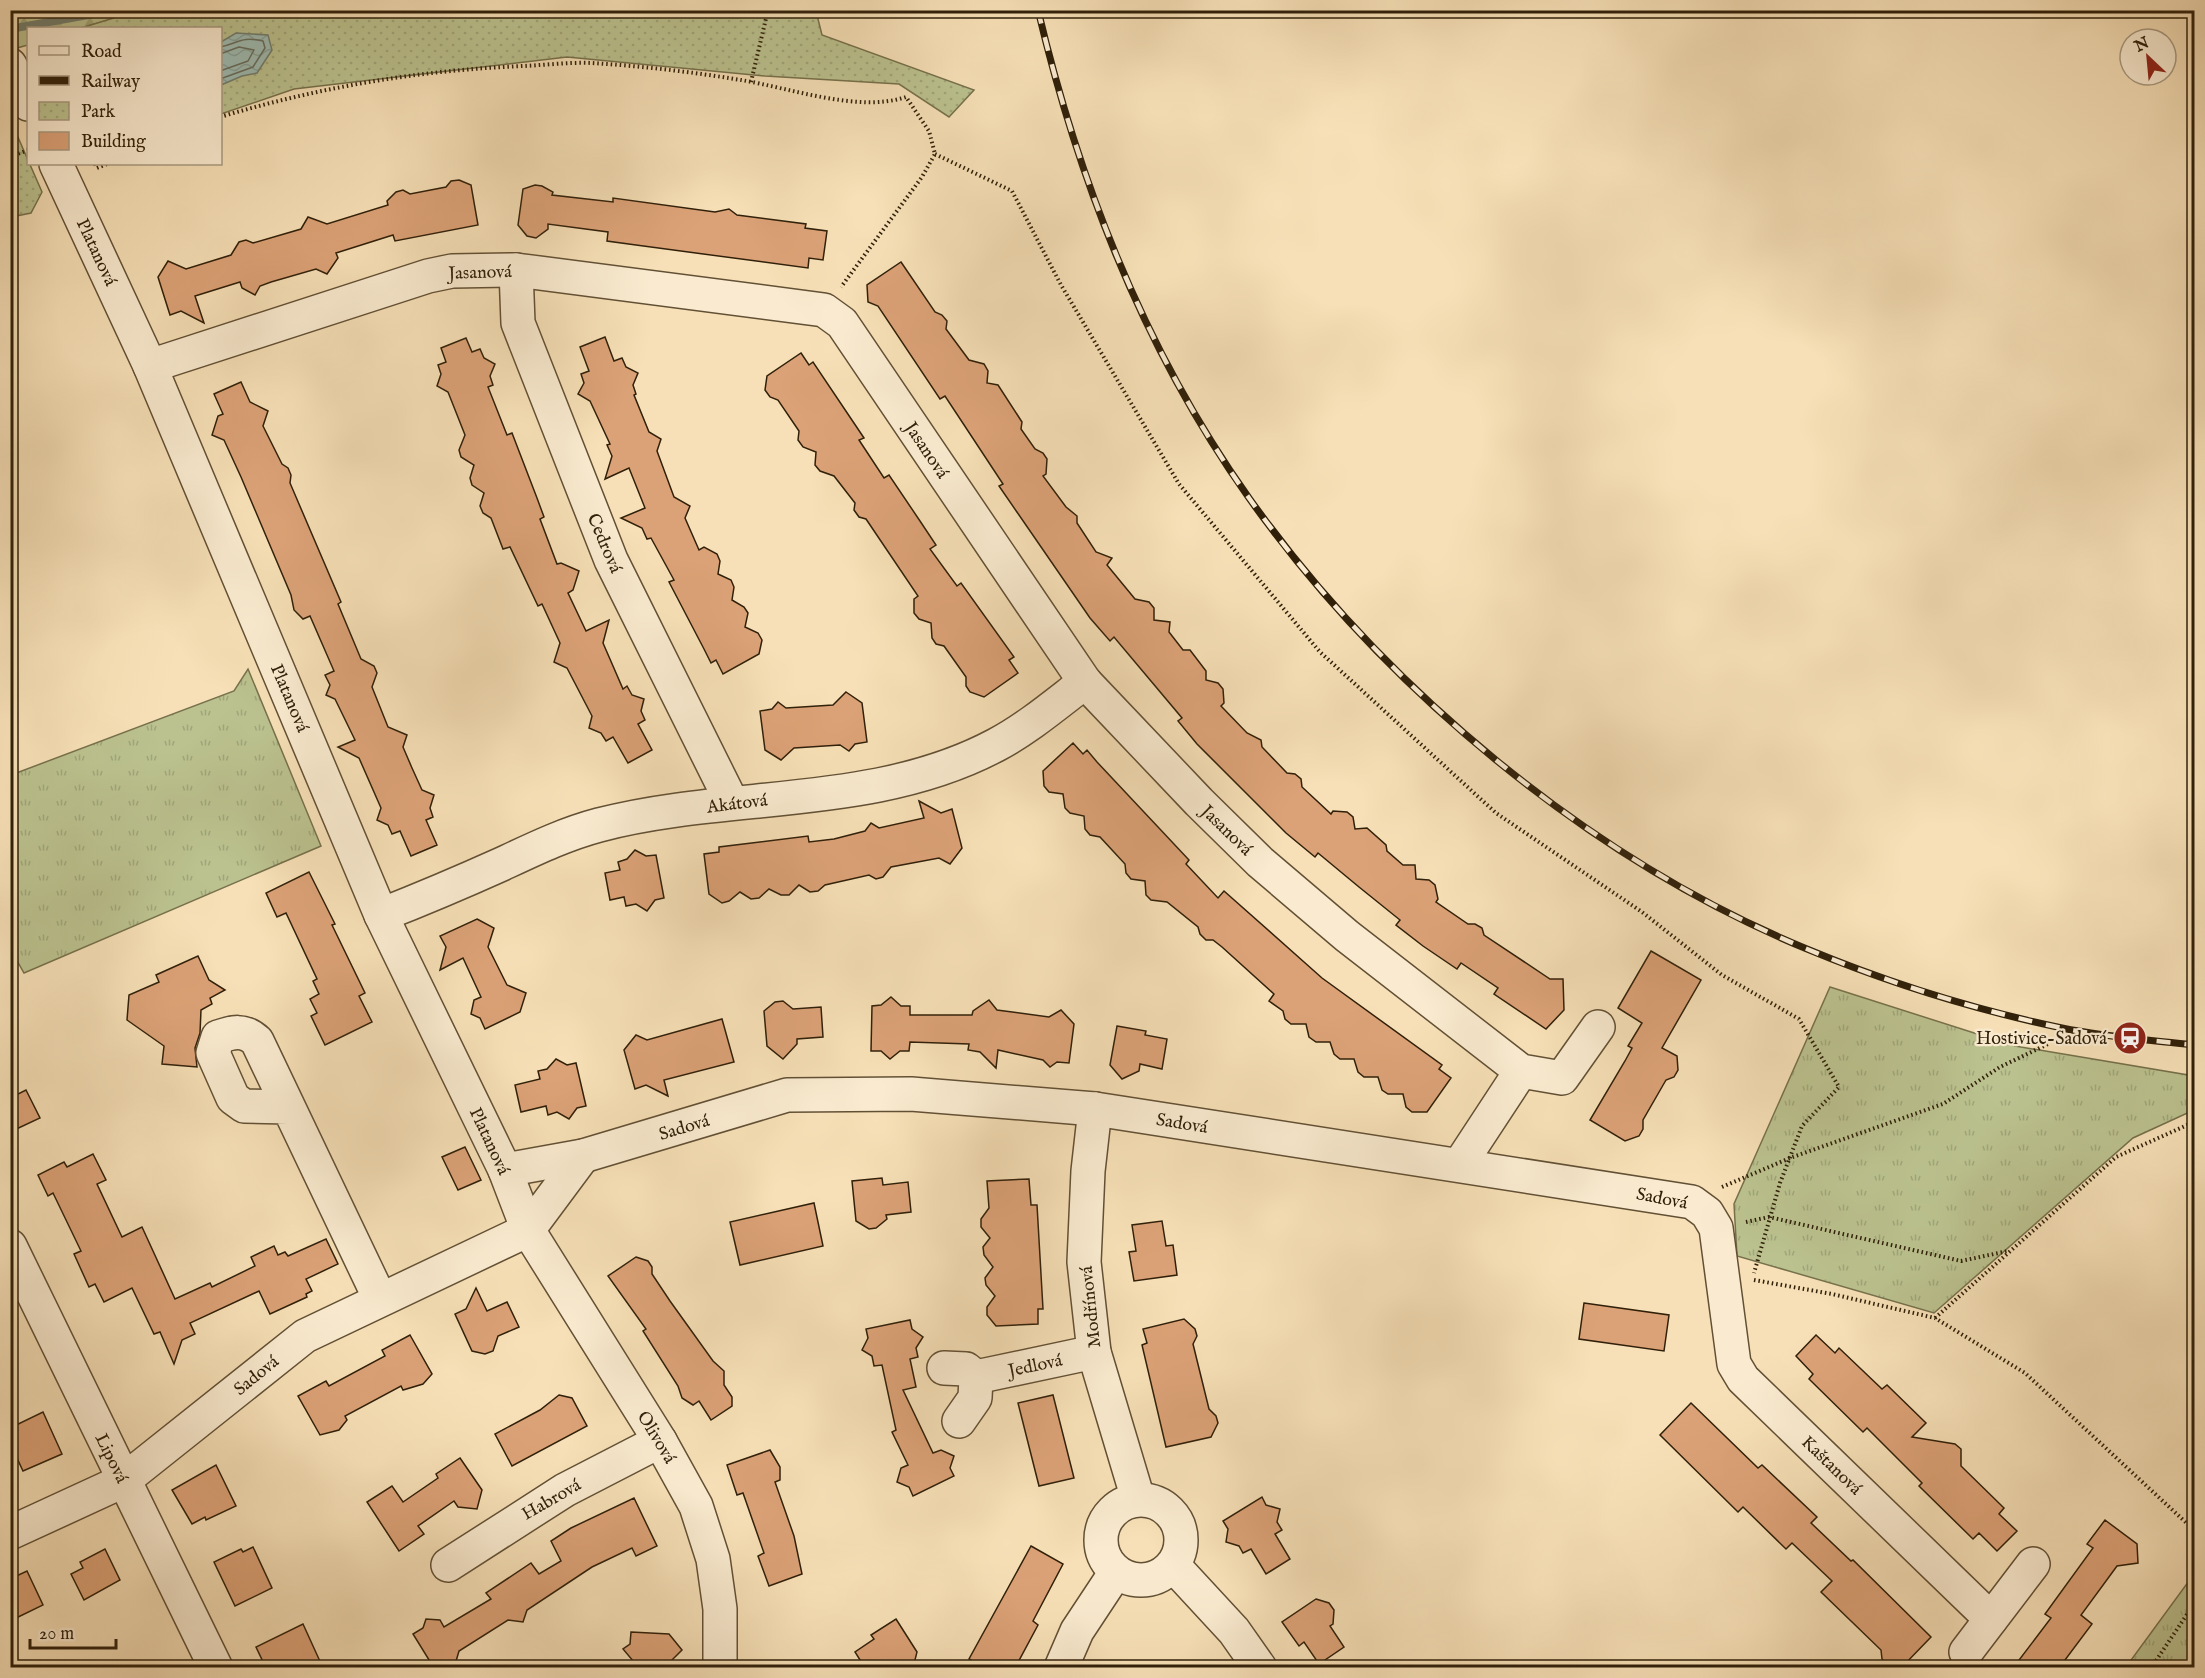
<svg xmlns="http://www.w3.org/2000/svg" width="2205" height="1678" font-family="'IM FELL English',serif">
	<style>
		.grass { fill: url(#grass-tufts); stroke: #76714c; stroke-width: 1.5 }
		.forest { fill: url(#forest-firs); stroke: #76714c; stroke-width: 1.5 }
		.park { fill: url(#park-dots); stroke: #76714c; stroke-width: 1.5 }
		.water { fill: url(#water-waves); stroke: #727e6f; stroke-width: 1.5 }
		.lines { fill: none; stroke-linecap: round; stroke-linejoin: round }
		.shore { stroke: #676e5e; stroke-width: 1.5 }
		.stream { stroke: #727e6f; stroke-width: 8 }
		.building { fill: #dca277; stroke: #30200a; stroke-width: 1.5 }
		.minor-casing { stroke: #625035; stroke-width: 36 }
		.path { stroke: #30200a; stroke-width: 4; stroke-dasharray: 1.5 3; stroke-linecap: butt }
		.minor { stroke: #faebd0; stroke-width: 33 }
		.rail-casing { stroke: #30200a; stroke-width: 7 }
		.rail { stroke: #faebd0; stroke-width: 4.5; stroke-dasharray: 14; stroke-linecap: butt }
		.labels { text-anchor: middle; stroke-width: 4.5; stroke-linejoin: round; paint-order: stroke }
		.street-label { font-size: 18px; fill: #30200a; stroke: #faebd0 }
		.poi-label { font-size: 18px; fill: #30200a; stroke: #faebd0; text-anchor: end }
	</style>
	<defs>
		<pattern id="grass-tufts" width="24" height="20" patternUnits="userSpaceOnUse" patternTransform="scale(1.5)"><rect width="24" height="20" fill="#bbc28f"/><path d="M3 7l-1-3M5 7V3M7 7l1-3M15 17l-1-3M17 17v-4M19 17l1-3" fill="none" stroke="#a1a67a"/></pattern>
		<pattern id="forest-firs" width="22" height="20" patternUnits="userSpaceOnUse" patternTransform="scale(1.5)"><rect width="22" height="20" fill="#bbc28f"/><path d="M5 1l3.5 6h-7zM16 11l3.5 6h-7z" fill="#a1a67a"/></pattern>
		<pattern id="park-dots" width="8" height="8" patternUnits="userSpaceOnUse" patternTransform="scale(1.5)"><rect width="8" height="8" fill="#bbc28f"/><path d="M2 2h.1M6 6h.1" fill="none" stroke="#a1a67a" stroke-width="1.8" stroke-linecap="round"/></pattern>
		<pattern id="water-waves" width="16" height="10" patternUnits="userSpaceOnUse" patternTransform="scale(1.5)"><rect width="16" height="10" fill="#9ebcb3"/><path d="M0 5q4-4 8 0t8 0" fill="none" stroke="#88a199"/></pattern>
	</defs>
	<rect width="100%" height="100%" fill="#f7e0b7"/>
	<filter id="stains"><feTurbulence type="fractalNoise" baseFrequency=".00333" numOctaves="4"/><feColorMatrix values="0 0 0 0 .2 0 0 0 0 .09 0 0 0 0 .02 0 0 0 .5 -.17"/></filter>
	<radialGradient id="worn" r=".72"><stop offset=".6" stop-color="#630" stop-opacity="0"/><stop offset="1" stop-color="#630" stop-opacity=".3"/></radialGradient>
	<g class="grass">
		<polygon points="248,669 321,846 24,973 11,950 11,775 234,691"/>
		<polygon points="1830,987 2015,1046 2194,1076 2194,1110 2133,1138 1934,1313 1737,1256 1734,1204"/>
		<polygon points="2194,1574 2194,1667 2126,1667"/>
	</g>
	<polygon class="forest" points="10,11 140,11 81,28 28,28 28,45 17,48 11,30"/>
	<g class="park">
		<polygon points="140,10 816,11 822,35 974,90 949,117 899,84 765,76 567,57 294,89 221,114 220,28 81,28"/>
		<polygon points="10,119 42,192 31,213 11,217"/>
	</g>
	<polygon class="water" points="236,33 268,35 272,50 257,73 242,76 221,85 221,42"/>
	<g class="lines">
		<g class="shore">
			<path d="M220,47c19,-4 21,-11 43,-6l2,7 -12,19 -33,12"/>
			<polyline points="220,54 239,47 254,50 248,61 220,71"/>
		</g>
		<polyline class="stream" points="10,29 116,10"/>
	</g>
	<g class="building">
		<polygon points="459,180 471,185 478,225 395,241 393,235 336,253 338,258 327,274 316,269 271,282 260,286 255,295 242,288 240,282 195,296 204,323 181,311 170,315 158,277 168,261 186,269 231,255 239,242 246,240 253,243 301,229 308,217 327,224 388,205 387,201 396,192 403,190 410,194 446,187 451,181"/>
		<polygon points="535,185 542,186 553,192 552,195 613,202 613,198 715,212 729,209 737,215 806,224 805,228 827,231 823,260 809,258 808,268 636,245 607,241 608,232 548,224 548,229 536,238 527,236 518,225 523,189"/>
		<polygon points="901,262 935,312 942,315 947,321 946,329 969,360 984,364 988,371 987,383 998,385 1022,422 1021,429 1035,449 1043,453 1047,459 1046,474 1043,476 1066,507 1077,516 1077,523 1096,552 1112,558 1107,565 1135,599 1149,602 1154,608 1154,620 1170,622 1169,632 1183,650 1190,650 1206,671 1206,680 1218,683 1223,689 1224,703 1221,706 1247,733 1261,740 1262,747 1287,773 1295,774 1301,779 1302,787 1331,814 1333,811 1347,812 1353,817 1355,829 1367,828 1386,845 1387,851 1403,865 1415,865 1416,879 1429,880 1435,885 1438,899 1436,902 1468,924 1475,924 1482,928 1484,935 1550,979 1563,979 1564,1010 1546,1029 1494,994 1498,988 1461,963 1457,969 1423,946 1396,925 1400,920 1359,887 1318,853 1315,857 1286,833 1197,744 1178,721 1182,718 1114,637 1110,641 1090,618 999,486 1003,484 945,396 940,399 878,306 868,302 867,285"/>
		<polygon points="605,337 614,361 622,358 626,367 638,373 633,385 636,394 634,395 649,432 661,439 657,451 674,497 690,506 685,518 699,550 704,547 717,554 720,561 718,574 731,580 734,587 732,600 744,607 748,613 745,627 758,633 762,640 759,654 723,674 716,660 711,663 704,649 669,582 674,580 651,538 647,539 642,528 621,518 645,508 629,468 605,479 612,456 607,445 610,444 590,401 578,394 584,383 581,374 589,371 580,347"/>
		<polygon points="466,338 472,352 480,349 484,358 495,364 490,376 493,385 488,387 507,435 512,433 537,498 544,517 540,519 557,564 561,563 579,571 573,590 568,593 586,631 609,620 603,643 623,689 627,686 632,695 644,699 641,711 645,720 638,724 652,750 628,763 613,737 606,741 601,733 589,728 592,716 567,668 554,662 560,643 542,604 538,606 510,547 503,549 491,518 483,513 480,506 484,493 472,485 470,478 474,465 461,457 459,450 465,435 448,392 437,386 441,374 438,365 446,362 441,348"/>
		<polygon points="801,353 809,365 813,362 864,438 859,440 884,478 889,475 920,521 936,545 930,549 957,586 961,583 1014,657 1009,660 1018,673 984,697 970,692 966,686 966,677 944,646 936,644 932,638 931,623 919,619 914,613 914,599 918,596 866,519 859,517 854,510 855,503 834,476 820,471 815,465 816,452 803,447 798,440 799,431 778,400 770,397 765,390 767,376"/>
		<polygon points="241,382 250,402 268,411 263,426 282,464 288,468 291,475 290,483 341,602 338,604 361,659 374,666 377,673 372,687 388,727 407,735 403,747 412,768 422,790 434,795 430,808 433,817 426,820 437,845 411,856 400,831 392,834 388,825 377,820 381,808 359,758 338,747 355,740 335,699 326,695 330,685 325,675 334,671 310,616 303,619 294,610 291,595 241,477 224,440 212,435 218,416 223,414 214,394"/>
		<polygon points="846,692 862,703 867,742 855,744 849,751 840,745 794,748 781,760 765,750 760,711 772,709 778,702 786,708 833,705"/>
		<polygon points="1073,743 1083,754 1087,750 1097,762 1189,860 1186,864 1218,898 1224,891 1322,978 1442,1065 1439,1069 1451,1078 1427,1112 1412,1112 1406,1107 1403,1094 1388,1094 1382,1090 1378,1077 1364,1077 1358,1072 1354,1059 1340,1059 1334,1054 1330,1042 1316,1042 1309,1037 1306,1024 1291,1024 1285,1019 1283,1011 1269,1001 1274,994 1222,947 1213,940 1206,940 1200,934 1198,927 1167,902 1151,900 1146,895 1145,881 1131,879 1126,873 1125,864 1100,837 1090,835 1085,829 1084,816 1070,813 1065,808 1063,794 1049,792 1044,786 1043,771"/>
		<polygon points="919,801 941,813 952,809 962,848 950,864 939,858 891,867 883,877 876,879 869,875 825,885 818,891 810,892 799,885 789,895 781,895 769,889 759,898 751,899 740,892 729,901 722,903 709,894 704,854 719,852 719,847 808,836 809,842 834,839 865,831 871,823 879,828 924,818"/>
		<polygon points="635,850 646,856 656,855 664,898 655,900 647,911 636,904 626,906 624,897 610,900 605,873 620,870 618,862 627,859"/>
		<polygon points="309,872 335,924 332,925 365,993 359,996 372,1022 325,1045 311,1016 317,1013 310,999 319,994 313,981 317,979 286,913 277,917 266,893"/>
		<polygon points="477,919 494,928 488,947 507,985 526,993 520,1012 485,1029 480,1018 471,1014 474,1000 481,997 463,958 440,970 446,947 440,936"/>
		<polygon points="1651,951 1701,980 1662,1048 1677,1056 1678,1070 1674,1077 1666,1080 1643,1120 1643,1129 1639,1136 1625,1141 1590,1120 1625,1061 1632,1048 1628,1046 1642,1023 1618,1008"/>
		<polygon points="198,956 209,980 225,990 210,998 212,1004 201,1010 200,1033 195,1048 197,1067 162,1064 164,1046 127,1020 129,995 159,982 156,975"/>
		<polygon points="891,997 901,1006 910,1006 910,1015 972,1015 973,1011 989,1000 997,1010 1049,1017 1061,1010 1074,1024 1069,1063 1057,1062 1050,1067 1043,1060 998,1050 996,1068 980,1052 968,1050 969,1044 910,1042 909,1051 900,1051 890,1059 881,1051 871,1051 872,1006 881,1005"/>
		<polygon points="783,1001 793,1009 821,1007 823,1037 797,1039 797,1044 783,1059 767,1046 764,1011 775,1002"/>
		<polygon points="722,1019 734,1062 664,1080 668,1096 646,1085 635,1089 624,1050 636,1035 647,1040"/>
		<polygon points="1117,1026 1146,1031 1145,1035 1167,1039 1162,1069 1140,1064 1139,1071 1122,1079 1110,1065"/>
		<polygon points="556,1059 567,1065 576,1063 586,1106 577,1108 569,1119 557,1112 548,1115 546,1106 521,1112 515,1085 540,1079 538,1071 547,1069"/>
		<polygon points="26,1090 40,1118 10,1132 10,1098"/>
		<polygon points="465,1147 481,1180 458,1190 442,1157"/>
		<polygon points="93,1154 106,1180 97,1184 122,1237 142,1227 175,1299 210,1283 212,1287 255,1266 251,1257 274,1246 278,1255 285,1252 288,1256 326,1239 338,1264 306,1279 312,1291 306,1294 307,1297 270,1314 259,1291 190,1323 195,1334 182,1340 174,1364 160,1332 154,1334 132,1288 104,1302 95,1284 89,1287 74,1254 81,1251 53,1193 48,1196 38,1175 64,1162 67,1167"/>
		<polygon points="882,1178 883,1185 908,1182 911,1212 886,1215 887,1219 876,1228 869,1229 856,1221 852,1181"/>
		<polygon points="1029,1179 1031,1205 1037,1205 1043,1309 1038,1309 1038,1324 996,1326 987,1315 987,1307 995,1296 986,1285 985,1278 993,1267 984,1255 983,1247 990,1238 981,1227 981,1219 989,1208 987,1181"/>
		<polygon points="814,1203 823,1246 740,1265 730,1222"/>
		<polygon points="1162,1221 1166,1246 1173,1245 1177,1275 1134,1281 1129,1252 1136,1251 1132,1225"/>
		<polygon points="636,1257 648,1261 652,1267 652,1274 670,1301 713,1361 724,1371 724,1385 732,1397 732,1406 711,1420 699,1401 693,1405 682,1398 678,1386 643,1331 646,1329 608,1276"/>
		<polygon points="476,1288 487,1311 507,1302 519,1327 498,1336 493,1351 485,1354 472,1351 455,1314 466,1309"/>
		<polygon points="1584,1303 1669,1315 1664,1351 1579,1339"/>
		<polygon points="1184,1319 1195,1329 1197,1336 1193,1344 1209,1409 1216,1416 1218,1423 1211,1437 1166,1447 1142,1345 1147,1343 1143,1329"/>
		<polygon points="910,1320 912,1329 923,1337 916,1348 918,1357 910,1359 916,1387 903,1390 933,1453 941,1450 954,1456 950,1468 954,1476 913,1496 909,1487 897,1482 901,1468 908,1465 892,1432 896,1430 882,1365 874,1366 872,1356 862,1350 868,1338 866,1329"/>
		<polygon points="410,1335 432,1374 423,1384 403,1390 401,1386 345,1416 347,1420 339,1430 320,1435 298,1396 326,1381 329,1386 385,1356 382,1350"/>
		<polygon points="1816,1335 1835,1353 1839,1348 1882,1389 1887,1385 1926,1423 1912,1437 1955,1444 1961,1449 1961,1466 2004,1508 1999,1514 2017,1531 1997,1551 1979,1533 1973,1539 1919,1486 1922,1483 1867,1428 1863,1432 1809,1379 1813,1374 1796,1356"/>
		<polygon points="559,1395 572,1398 587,1426 512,1466 495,1434 540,1410"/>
		<polygon points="1053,1395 1074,1478 1039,1486 1018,1403"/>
		<polygon points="1691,1403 1758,1468 1762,1465 1817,1517 1811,1523 1851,1561 1853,1560 1931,1637 1902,1667 1888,1665 1882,1659 1881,1650 1821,1592 1832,1581 1792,1543 1786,1549 1743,1507 1738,1512 1660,1435"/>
		<polygon points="43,1412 62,1454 23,1471 10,1443 10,1428"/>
		<polygon points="770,1450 780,1467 780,1480 775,1482 794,1536 802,1574 769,1586 758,1556 764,1553 743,1493 737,1495 727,1465"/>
		<polygon points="460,1458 482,1490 477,1509 458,1507 454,1501 418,1526 424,1534 399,1551 367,1502 392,1486 403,1502 438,1478 436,1474"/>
		<polygon points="216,1465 236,1506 206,1520 205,1517 192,1524 172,1490"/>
		<polygon points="1262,1497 1266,1505 1280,1509 1277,1522 1282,1530 1275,1534 1290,1559 1266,1574 1251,1549 1243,1553 1239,1546 1226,1542 1228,1529 1223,1521"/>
		<polygon points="634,1498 657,1546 636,1556 632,1548 592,1567 527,1610 523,1622 508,1620 459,1651 454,1668 434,1668 413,1634 423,1628 426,1619 440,1620 444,1627 491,1599 486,1593 531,1563 539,1574 561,1561 551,1541 571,1528"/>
		<polygon points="2105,1520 2137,1544 2138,1563 2117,1566 2081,1615 2092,1624 2059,1668 2013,1668 2051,1618 2045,1614 2093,1548 2087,1544"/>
		<polygon points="1031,1546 1063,1564 1033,1621 1038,1625 1015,1668 985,1668 969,1659"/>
		<polygon points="253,1547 272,1588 235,1606 214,1562 241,1549 243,1552"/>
		<polygon points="105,1549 120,1580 84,1600 71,1574 83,1568 80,1562"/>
		<polygon points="27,1571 43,1605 10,1621 10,1579"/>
		<polygon points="1316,1599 1329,1603 1334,1610 1333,1624 1330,1626 1344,1647 1319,1664 1304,1642 1299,1646 1282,1622"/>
		<polygon points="896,1619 917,1652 913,1668 865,1668 855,1652 874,1639 871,1635"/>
		<polygon points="303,1624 323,1668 266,1668 256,1647"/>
		<polygon points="631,1632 669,1634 682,1650 668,1664 662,1663 662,1668 634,1668 634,1662 623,1649 630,1644"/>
	</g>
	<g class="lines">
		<defs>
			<g id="minor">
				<polyline points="10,65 28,104"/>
				<polyline points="56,164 150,366 381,915 505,1170 528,1230 660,1441 696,1506 713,1559 720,1609 720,1668"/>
				<polyline points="516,270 518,323 611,560 732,803"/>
				<polyline points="150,366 428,276 452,271 516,270 824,310 842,323 1085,682 1199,802 1260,862 1347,936 1521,1071 1562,1078 1598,1027"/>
				<path d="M381,915c41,-16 81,-33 121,-51 32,-15 63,-30 97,-39 130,-34 275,-15 397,-80 32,-17 60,-41 89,-63"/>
				<path d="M288,1107l-44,-1 -11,-8 -20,-45 5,-16c15,-5 26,-8 39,4l123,258"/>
				<polyline points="1095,1109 1088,1171 1084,1262 1094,1352 1138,1499"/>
				<polyline points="1460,1164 1521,1071"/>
				<polyline points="505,1170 583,1156 787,1095 911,1094 1095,1109 1692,1202 1707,1213 1716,1228 1734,1364 1743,1379 1991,1619"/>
				<polyline points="10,1246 216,1668"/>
				<polyline points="944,1368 966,1369 976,1377 975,1398 959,1421"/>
				<polyline points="976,1377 1094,1352"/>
				<circle cx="1141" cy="1540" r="40"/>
				<polyline points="10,1533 123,1481 305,1336 528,1230 583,1156"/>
				<polyline points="448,1565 565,1490 660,1441"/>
				<polyline points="1173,1565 1234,1631 1260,1668"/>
				<polyline points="1966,1652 2033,1564"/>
				<polyline points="1061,1668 1077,1631 1116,1572"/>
			</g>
		</defs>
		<use href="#minor" class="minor-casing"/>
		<g class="path">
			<polyline points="751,82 768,10"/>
			<path d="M220,117c100,-30 200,-47 304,-51 22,-1 46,-4 68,-3 49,3 101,9 149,17 49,8 118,33 165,17l23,34 6,23 -13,23 -81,110"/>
			<polyline points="935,154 1012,191 1061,285 1179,484 1320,652 1496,813 1642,912 1722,975 1799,1019 1839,1087 1802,1126 1780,1183 1754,1273"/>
			<polyline points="10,157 28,150"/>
			<polyline points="95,164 97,168 107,164"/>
			<polyline points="1722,1187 1790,1158 1943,1104 2000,1067 2048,1044"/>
			<polyline points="1746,1222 1769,1217 1961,1261 2008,1251"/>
			<polyline points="1754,1280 1832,1294 1935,1318 2025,1373 2194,1530"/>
			<polyline points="1935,1318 2116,1157 2194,1122"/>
			<polyline points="2151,1668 2194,1604"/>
		</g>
		<use href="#minor" class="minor"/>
		<defs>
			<path id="rail" d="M1038,10c41,173 108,343 211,488 135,190 342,362 558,451 82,34 169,61 255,79 43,9 88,12 132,17"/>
		</defs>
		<use href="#rail" class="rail-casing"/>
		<use href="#rail" class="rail"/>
	</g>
	<defs>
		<symbol id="station-disc" viewBox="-11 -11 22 22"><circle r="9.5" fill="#8f2418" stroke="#faebd0"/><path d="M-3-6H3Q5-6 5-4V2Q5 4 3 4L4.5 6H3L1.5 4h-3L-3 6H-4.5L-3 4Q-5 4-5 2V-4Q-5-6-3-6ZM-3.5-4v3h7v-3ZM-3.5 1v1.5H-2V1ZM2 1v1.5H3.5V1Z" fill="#fff"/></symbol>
	</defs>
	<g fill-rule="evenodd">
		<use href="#station-disc" x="2111" y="1019" width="38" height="38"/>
	</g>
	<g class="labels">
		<g class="street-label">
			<text transform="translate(97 252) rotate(65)" y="6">Platanová</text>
			<text transform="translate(480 272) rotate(-2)" y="6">Jasanová</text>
			<text transform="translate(927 450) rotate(56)" y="6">Jasanová</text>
			<text transform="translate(605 543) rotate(67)" y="6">Cedrová</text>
			<text transform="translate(290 698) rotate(67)" y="6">Platanová</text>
			<text transform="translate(737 803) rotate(-7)" y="6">Akátová</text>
			<text transform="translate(1227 830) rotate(44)" y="6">Jasanová</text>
			<text transform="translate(1182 1123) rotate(9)" y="6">Sadová</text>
			<text transform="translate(684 1127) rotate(-17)" y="6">Sadová</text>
			<text transform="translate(490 1141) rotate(65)" y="6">Platanová</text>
			<text transform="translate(1662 1198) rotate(11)" y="6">Sadová</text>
			<text transform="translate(1090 1307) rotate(-96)" y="6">Modřínová</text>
			<text transform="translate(1035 1365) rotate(-12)" y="6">Jedlová</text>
			<text transform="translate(256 1375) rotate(-39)" y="6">Sadová</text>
			<text transform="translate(657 1437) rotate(59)" y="6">Olivová</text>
			<text transform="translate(112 1458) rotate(64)" y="6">Lipová</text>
			<text transform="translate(1832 1465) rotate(44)" y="6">Kaštanová</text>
			<text transform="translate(551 1499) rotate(-30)" y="6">Habrová</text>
		</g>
		<g class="poi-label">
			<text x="2107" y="1044">Hostivice-Sadová</text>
		</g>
	</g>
	<rect width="2205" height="1678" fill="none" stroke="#f7e0b7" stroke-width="36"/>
	<rect x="12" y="12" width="2181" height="1654" fill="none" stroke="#30200a" stroke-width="3"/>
	<rect x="18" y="18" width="2169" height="1642" fill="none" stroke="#30200a" stroke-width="1.5"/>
	<rect x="27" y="27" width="195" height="138" fill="#faebd0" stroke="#a99a81" stroke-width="1.5"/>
	<rect x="39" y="46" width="30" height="9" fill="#faebd0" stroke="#a99a81" stroke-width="1.5"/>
	<text x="81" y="57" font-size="18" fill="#30200a">Road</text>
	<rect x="39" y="76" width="30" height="9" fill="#30200a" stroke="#a99a81" stroke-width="1.5"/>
	<text x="81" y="87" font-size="18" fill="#30200a">Railway</text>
	<rect x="39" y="102" width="30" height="18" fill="url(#park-dots)" stroke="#a99a81" stroke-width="1.5"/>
	<text x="81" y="117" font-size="18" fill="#30200a">Park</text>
	<rect x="39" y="132" width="30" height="18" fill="#dca277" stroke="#a99a81" stroke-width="1.5"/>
	<text x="81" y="147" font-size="18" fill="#30200a">Building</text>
	<g transform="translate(2148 57) rotate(334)"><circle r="28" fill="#faebd0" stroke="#a99a81" stroke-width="1.5"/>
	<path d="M0-4.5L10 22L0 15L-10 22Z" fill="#8f2418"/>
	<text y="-9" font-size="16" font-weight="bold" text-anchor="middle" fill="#30200a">N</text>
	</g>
	<path d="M30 1639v9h86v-9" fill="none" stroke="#30200a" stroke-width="3"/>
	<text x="39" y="1639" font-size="18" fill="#30200a" stroke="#faebd0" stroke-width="4.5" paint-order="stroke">20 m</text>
	<rect width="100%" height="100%" filter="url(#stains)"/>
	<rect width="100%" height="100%" fill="url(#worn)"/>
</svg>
